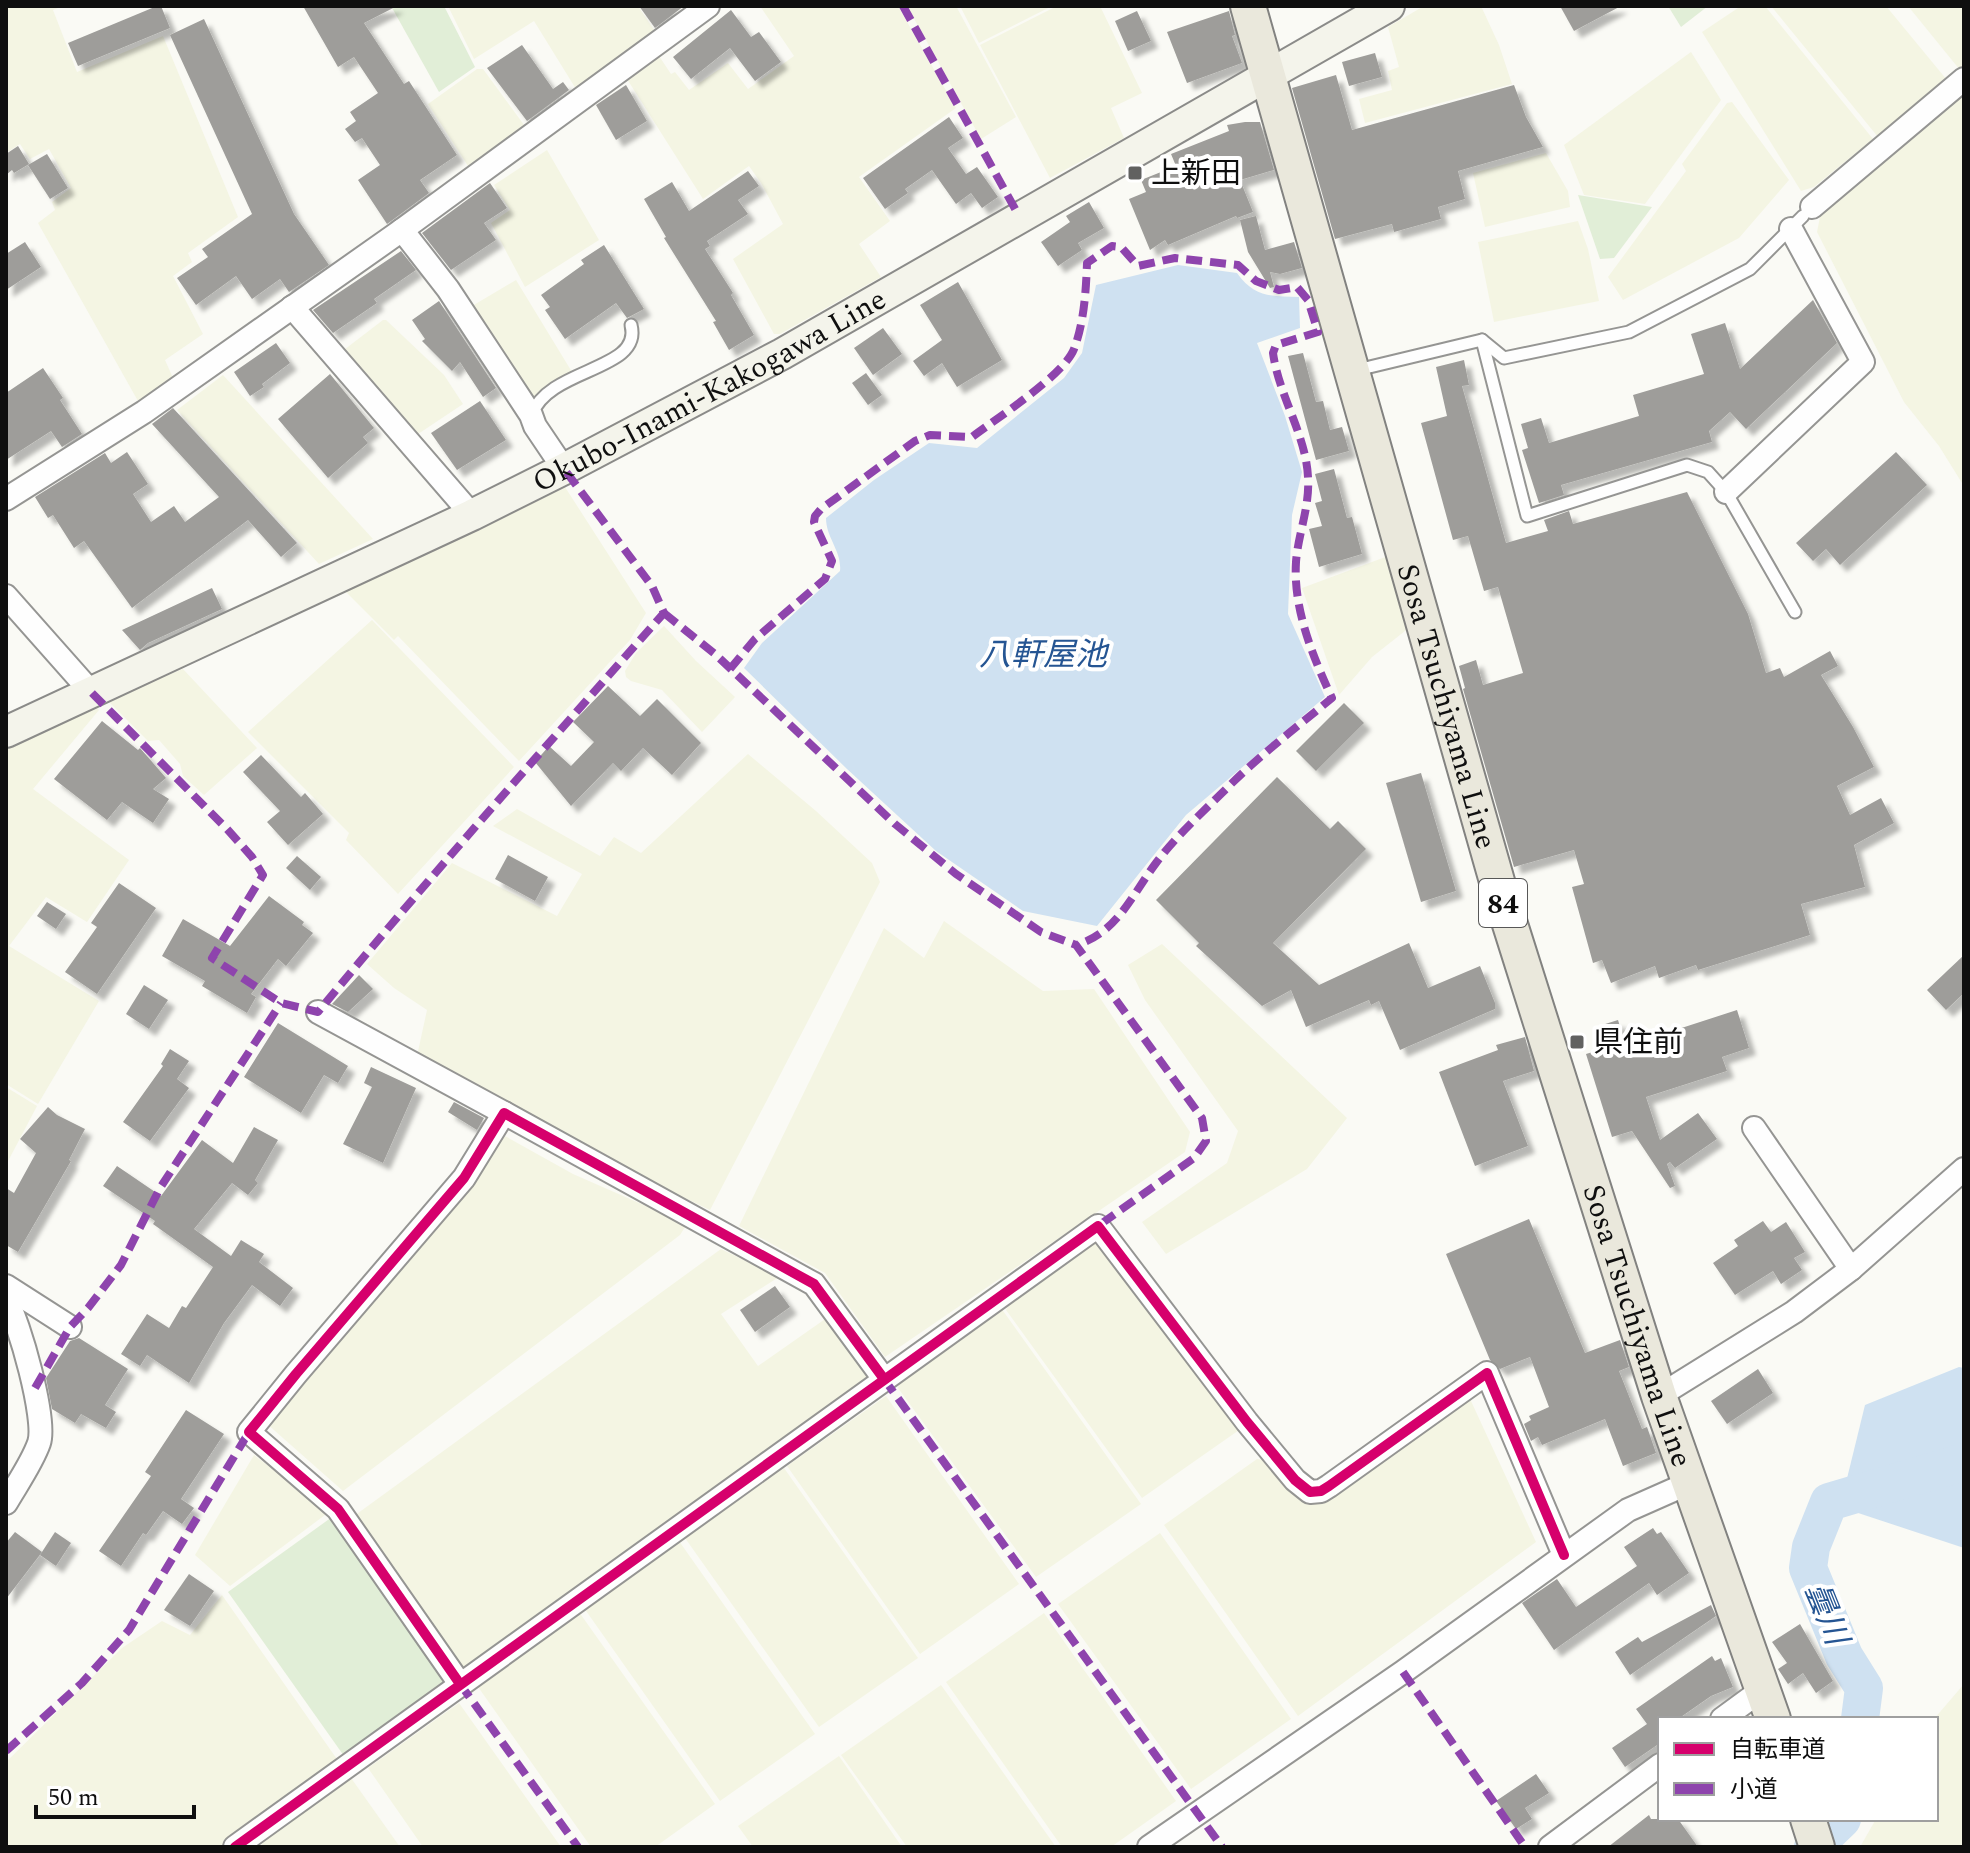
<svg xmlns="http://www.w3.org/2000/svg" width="1970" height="1853" font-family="Spectral,'Noto Sans JP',serif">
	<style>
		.farmland { fill: #f4f5e3 }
		.green { fill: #e1eed7 }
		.water { fill: #cfe1f1 }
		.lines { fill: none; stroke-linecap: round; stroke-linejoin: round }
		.river { stroke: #cfe1f1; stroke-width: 38 }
		.building { fill: #9e9d9a; filter: url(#shadow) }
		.lane-casing { stroke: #959593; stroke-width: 15 }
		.street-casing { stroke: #959593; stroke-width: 26 }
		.secondary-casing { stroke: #8b8b89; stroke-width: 34 }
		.primary-casing { stroke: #828280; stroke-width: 38 }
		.lane { stroke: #fefefe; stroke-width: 11 }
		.street { stroke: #fefefe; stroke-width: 22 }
		.secondary { stroke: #f4f4eb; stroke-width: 30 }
		.primary { stroke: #eae8dc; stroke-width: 34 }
		.quiet { stroke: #8e44ad; stroke-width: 8; stroke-dasharray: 16 8; stroke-linecap: butt }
		.cycleway-casing { stroke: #fff; stroke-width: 15 }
		.cycleway { stroke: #d6006c; stroke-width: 10 }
		.poi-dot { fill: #616160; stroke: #fff; stroke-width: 3 }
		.labels { text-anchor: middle; stroke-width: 8; stroke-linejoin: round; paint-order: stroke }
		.shield { fill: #fff; stroke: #575757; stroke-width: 2 }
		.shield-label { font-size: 28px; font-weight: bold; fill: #0f0f0f }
		.poi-label { font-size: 30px; fill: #0f0f0f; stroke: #fff; text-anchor: start }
		.street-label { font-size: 30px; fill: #0f0f0f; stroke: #fff }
		.water-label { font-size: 32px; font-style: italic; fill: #255593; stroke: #fff }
	</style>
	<defs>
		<filter id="shadow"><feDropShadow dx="7" dy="7" stdDeviation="2" flood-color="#0004"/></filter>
	</defs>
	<rect width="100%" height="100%" fill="#fafaf5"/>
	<g class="farmland">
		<polygon points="6,6 63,6 53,10 77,72 163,36 238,217 188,253 192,262 173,276 203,334 165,360 173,378 138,401 38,223 55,210 52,202 71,188 49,149 30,159 20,144 6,153"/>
		<polygon points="448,6 638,6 656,33 576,89 534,21 474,59"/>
		<polygon points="760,6 898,6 956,108 859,177 890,221 859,244 881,277 780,334 774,334 733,259 783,224 761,183 749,166 703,199 627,79 659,56 671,74 675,72 689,90 728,63 748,89 794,56"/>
		<polygon points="907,6 956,6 1016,117 981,139"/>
		<polygon points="960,6 1052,6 979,43"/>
		<polygon points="1057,6 1100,6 1142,93 1111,108 1124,138 1050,178 980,45"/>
		<polygon points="1424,6 1481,6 1499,45 1512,84 1365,123 1359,99 1392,90 1388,71 1399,67 1388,27"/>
		<polygon points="1741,6 1765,6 1873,139 1814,187 1801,191 1702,32"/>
		<polygon points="1771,6 1886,6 1947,80 1878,137"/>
		<polygon points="1908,6 1964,6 1964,66 1960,70"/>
		<polygon points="1691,52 1721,100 1645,204 1584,195 1564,145"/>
		<polygon points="477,69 483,69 527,129 468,166 428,104"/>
		<polygon points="1960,96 1964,101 1964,481 1962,483 1939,446 1904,402 1817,232 1822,207"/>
		<polygon points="1732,102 1789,180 1739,238 1623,300 1608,277 1686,171 1682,164 1727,103"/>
		<polygon points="547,150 599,240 525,287 491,223 510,210 494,185"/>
		<polygon points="1546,153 1568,191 1570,207 1485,227 1473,173"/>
		<polygon points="1578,221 1588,249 1599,301 1494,322 1478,242"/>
		<polygon points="516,280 572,372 542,389 529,402 467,309"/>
		<polygon points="383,320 386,320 444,375 463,404 412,438 340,353"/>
		<polygon points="223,375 373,539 319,564 177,410"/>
		<polygon points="565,487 646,613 630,640 519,761 398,636 394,640 343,589"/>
		<polygon points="1388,556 1410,627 1372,657 1339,695 1302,588"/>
		<polygon points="372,620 514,767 398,894 346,840 349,833 248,732"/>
		<polygon points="664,626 696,661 735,697 702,732 662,690 631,681 626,677 625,671 636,653"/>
		<polygon points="183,669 257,748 204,795 183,776 180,764 159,740 148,741 110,703 109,698"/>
		<polygon points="95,705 99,710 33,789 129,860 87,922 46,897 9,946 99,1001 38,1104 6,1084 6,749"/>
		<polygon points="748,754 816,811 872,863 880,882 710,1210 561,1139 417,1056 427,1010 394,988 367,964 452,863 557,916 582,874 493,826 517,809 600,856 614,837 641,853"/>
		<polygon points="944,921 1043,991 1094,989 1190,1132 1185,1152 885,1357 825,1273 739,1226 884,928 924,958"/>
		<polygon points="1162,944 1347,1118 1307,1169 1166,1254 1142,1222 1227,1163 1238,1131 1145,1000 1128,965"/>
		<polygon points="6,1087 37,1106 6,1165"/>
		<polygon points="505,1136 573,1174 687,1224 680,1235 343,1491 266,1423"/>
		<polygon points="1093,1238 1100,1242 1242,1428 1142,1498 1006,1310 1013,1296"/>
		<polygon points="721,1249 779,1277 721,1314 758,1366 828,1317 867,1372 864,1387 464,1674 354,1516"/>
		<polygon points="1001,1308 1141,1504 1036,1577 898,1388 901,1377"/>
		<polygon points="886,1396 1019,1584 920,1654 787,1466"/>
		<polygon points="1471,1401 1536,1542 1298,1716 1164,1525 1257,1459 1272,1461 1312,1505 1455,1403"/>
		<polygon points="254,1455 329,1512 230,1586 195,1555"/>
		<polygon points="784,1468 918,1658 819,1727 685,1538"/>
		<polygon points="1160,1533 1291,1719 1191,1789 1058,1604"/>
		<polygon points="679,1541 815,1734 720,1801 584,1608"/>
		<polygon points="222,1595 339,1762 219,1847 6,1847 6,1762 122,1648 162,1621 190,1635"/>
		<polygon points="579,1612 715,1804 655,1847 591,1847 476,1684"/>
		<polygon points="1044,1613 1176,1801 1111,1847 1062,1847 946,1682"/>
		<polygon points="1964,1684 1964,1847 1860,1847 1876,1819 1936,1819 1936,1719 1934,1719"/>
		<polygon points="941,1685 1056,1847 907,1847 841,1755"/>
		<polygon points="459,1703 561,1847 423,1847 368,1768"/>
		<polygon points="839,1756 902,1847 753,1847 738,1826"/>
		<polygon points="351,1778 400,1847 263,1847 260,1842"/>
	</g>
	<g class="green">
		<polygon points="391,6 444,6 475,67 439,92"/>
		<polygon points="1668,6 1708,6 1681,27"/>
		<polygon points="1578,195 1652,207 1614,258 1600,259"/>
		<polygon points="332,1517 445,1674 442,1688 344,1756 228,1592"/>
	</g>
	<g class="water">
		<path d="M1178,265l59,8c18,25 34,23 62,24l1,31 -43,15 28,73 17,56 -10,43 -4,99 37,83 -139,118 -89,111 -74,-15 -87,-60 -89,-82 -103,-101 18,-25 78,-72c2,-20 -14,-33 -14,-53l48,-38 55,-37 48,5 87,-70 18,-25 14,-68z"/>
		<polygon points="1959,1367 1964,1368 1964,1548 1840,1507 1865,1405"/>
	</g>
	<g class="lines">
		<g class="river">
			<polyline points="1860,1719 1864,1688 1844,1656 1808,1568 1811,1547 1829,1502 1964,1462"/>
			<polyline points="1813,1847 1842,1819"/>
		</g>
	</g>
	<g class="building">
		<polygon points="157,6 161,6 170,28 78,66 68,43"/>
		<polygon points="303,6 397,6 364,23 404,84 409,81 457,155 420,180 429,193 387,224 358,180 380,165 362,138 355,142 345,129 356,121 350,112 378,93 354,57 338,67"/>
		<polygon points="639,6 684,6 655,28"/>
		<polygon points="1560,6 1621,6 1574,31"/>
		<polygon points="731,10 751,37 759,32 781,62 755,81 730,48 691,79 673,57"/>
		<polygon points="1137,11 1151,41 1128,51 1115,21"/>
		<polygon points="1229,11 1235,35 1232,36 1242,63 1187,83 1167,32"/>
		<polygon points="204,19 294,214 329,265 289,292 280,279 252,299 236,276 196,305 177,278 208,257 202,249 252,214 170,35"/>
		<polygon points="522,45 553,89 563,82 569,90 527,121 487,68"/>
		<polygon points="1375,53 1382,77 1349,86 1342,62"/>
		<polygon points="1336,75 1352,130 1514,85 1526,117 1543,147 1458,171 1465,199 1438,207 1441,219 1394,232 1392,224 1335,239 1292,88"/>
		<polygon points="626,85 647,121 616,140 596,105"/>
		<polygon points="949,117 963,138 948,148 966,174 977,167 998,197 982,208 971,193 956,204 932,170 905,189 908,193 885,209 863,178"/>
		<polygon points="1245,122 1260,122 1274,170 1240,180 1253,212 1237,218 1236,216 1168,245 1165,240 1150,250 1129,199 1146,192 1141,180 1176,166 1171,154 1229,131 1227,125"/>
		<polygon points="18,146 29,164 14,173 12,170 6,175 6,154"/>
		<polygon points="47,154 68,188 50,199 28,165"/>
		<polygon points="748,171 759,186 738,200 748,214 707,241 710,246 705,249 733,293 731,295 754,335 729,350 713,322 716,321 664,238 666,237 644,199 672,182 689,211"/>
		<polygon points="490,183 507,208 484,223 496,240 451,270 422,233"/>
		<polygon points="1089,202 1104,228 1078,243 1082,250 1058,266 1041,242 1070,222 1066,216"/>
		<polygon points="1256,216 1265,250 1294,242 1302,268 1280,274 1270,272 1274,287 1270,288 1248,252 1240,220"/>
		<polygon points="25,242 41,267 6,290 6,254"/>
		<polygon points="604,245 644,309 627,318 616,303 565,339 545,310 550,307 541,295 584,264 581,260"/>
		<polygon points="401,251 416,270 374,299 377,303 333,333 313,310"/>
		<polygon points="958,282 1002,360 957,387 942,363 924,376 913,361 942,340 920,305"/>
		<polygon points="1813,300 1837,343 1746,429 1730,412 1709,431 1712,442 1561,485 1564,495 1539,503 1522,450 1528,448 1521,424 1541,418 1549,443 1639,416 1633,395 1704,374 1691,334 1725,323 1740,369"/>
		<polygon points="439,301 496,388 483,397 460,362 452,371 422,341 425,339 412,320"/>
		<polygon points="883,328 902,354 873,375 854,348"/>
		<polygon points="276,343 290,363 262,384 264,387 250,396 234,372"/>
		<polygon points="1303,353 1316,402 1323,401 1330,430 1342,427 1349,451 1316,460 1288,356"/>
		<polygon points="1464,360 1469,385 1462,386 1506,543 1548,531 1544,520 1569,511 1573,524 1687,492 1748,614 1766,673 1780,668 1784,677 1830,651 1838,666 1821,675 1853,727 1874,767 1837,786 1850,815 1881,798 1894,823 1854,845 1865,887 1801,904 1810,935 1698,970 1696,965 1659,978 1655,966 1611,983 1602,960 1593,963 1572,887 1584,884 1574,850 1514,867 1463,689 1465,688 1459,666 1476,660 1483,685 1523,673 1498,587 1484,591 1468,536 1453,540 1421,423 1447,416 1436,367"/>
		<polygon points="43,368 63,398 60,400 82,434 62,447 51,431 6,460 6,393"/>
		<polygon points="866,373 882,395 868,405 852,383"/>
		<polygon points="330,374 374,428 363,437 368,443 328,478 278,419"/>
		<polygon points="480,401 506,440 457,470 431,433"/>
		<polygon points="173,408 297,543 281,557 248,520 132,608 84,541 74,548 53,515 48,518 35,497 105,453 111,463 127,452 148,484 133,494 151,522 174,506 185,522 219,497 152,424"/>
		<polygon points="1896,452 1927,485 1840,565 1826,549 1813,561 1796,543"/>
		<polygon points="1334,469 1347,518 1352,517 1362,554 1319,567 1309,529 1322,526 1315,503 1322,501 1315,474"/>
		<polygon points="212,588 222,609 148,643 140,650 122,630"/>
		<polygon points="608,686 640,716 657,699 701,743 672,775 643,748 621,771 613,763 571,806 535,762 549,746 571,766 594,742 573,722"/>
		<polygon points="1344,703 1364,723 1316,771 1296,751"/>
		<polygon points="102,721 138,750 140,748 166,778 153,789 169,799 153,823 122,802 107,820 54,779"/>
		<polygon points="261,755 301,797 305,793 323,814 288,845 267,822 280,811 243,772"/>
		<polygon points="1421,773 1456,891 1421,902 1386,783"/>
		<polygon points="1277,777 1330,829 1338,821 1366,849 1273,943 1319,985 1409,943 1428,988 1480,966 1495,1003 1495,1009 1400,1050 1379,1001 1371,1005 1369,1000 1306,1027 1291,990 1262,1006 1196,946 1199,943 1156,900"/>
		<polygon points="508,855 548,877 535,901 495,879"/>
		<polygon points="297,856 321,877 310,890 286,868"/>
		<polygon points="119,883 156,908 97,994 65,972 97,927 91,923"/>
		<polygon points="269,896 304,922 302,925 313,933 286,966 278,959 251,994 256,997 247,1013 202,986 205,981 162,956 183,919 230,946"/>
		<polygon points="47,902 66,914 56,929 37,916"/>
		<polygon points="1964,955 1964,993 1946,1010 1927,990"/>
		<polygon points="359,975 373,989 348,1012 332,1004"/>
		<polygon points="144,985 168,1000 149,1029 126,1014"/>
		<polygon points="1737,1010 1749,1048 1722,1057 1727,1071 1646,1097 1660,1140 1698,1113 1717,1139 1675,1168 1670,1162 1667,1164 1675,1186 1670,1188 1632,1131 1612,1137 1586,1054 1609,1047 1602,1025 1618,1020 1626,1046"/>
		<polygon points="278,1023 348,1066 338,1083 324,1075 301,1113 244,1077"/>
		<polygon points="1525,1037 1534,1071 1503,1081 1528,1146 1475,1166 1439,1072 1498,1050 1496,1045"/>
		<polygon points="170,1049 189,1061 177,1079 189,1088 150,1141 123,1122 163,1066 161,1064"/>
		<polygon points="371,1067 416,1088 383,1163 343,1144 372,1087 364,1083"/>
		<polygon points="454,1102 484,1118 477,1130 448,1112"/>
		<polygon points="48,1107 57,1115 85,1129 69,1160 71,1161 18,1252 6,1245 6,1188 14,1193 36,1153 20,1139"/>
		<polygon points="254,1127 278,1140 255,1180 258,1183 248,1195 232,1183 194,1229 231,1256 241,1240 264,1254 259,1262 293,1288 280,1306 252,1285 224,1323 189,1383 147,1355 140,1366 121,1354 147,1314 169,1328 182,1306 186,1308 213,1267 153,1224 155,1221 103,1186 117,1166 161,1196 202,1140 233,1163"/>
		<polygon points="1529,1219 1585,1353 1620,1340 1629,1367 1619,1371 1642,1429 1647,1427 1656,1453 1623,1466 1605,1419 1542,1445 1538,1437 1531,1441 1524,1424 1531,1420 1529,1416 1549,1407 1530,1357 1500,1369 1490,1360 1446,1254"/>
		<polygon points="1763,1221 1771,1232 1786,1222 1805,1252 1794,1258 1802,1270 1781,1284 1773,1271 1735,1295 1713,1263 1738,1246 1734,1240"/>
		<polygon points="775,1286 790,1307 755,1332 740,1310"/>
		<polygon points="79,1338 128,1369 105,1405 116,1412 106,1428 81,1414 75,1423 52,1409 46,1378 70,1341"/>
		<polygon points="1758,1369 1773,1393 1727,1424 1711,1401"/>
		<polygon points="186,1410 224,1434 181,1499 194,1508 182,1524 163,1511 146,1535 143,1533 121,1566 99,1551 151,1476 145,1472"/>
		<polygon points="1653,1528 1657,1534 1661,1532 1689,1573 1657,1595 1649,1583 1554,1650 1522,1603 1557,1579 1576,1607 1637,1566 1624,1547"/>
		<polygon points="15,1532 42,1552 6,1599 6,1543"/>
		<polygon points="55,1532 71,1543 56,1566 40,1555"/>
		<polygon points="189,1574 214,1591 190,1626 164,1610"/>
		<polygon points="1711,1605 1716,1616 1630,1675 1615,1652 1638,1637 1642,1642"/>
		<polygon points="1800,1624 1833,1681 1816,1693 1803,1673 1788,1684 1778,1669 1787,1663 1772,1642"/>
		<polygon points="1712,1656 1715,1661 1721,1658 1733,1687 1711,1696 1678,1719 1660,1719 1660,1743 1625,1767 1612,1748 1647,1724 1636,1709"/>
		<polygon points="1536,1774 1549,1793 1525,1808 1532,1819 1516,1829 1496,1801"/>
		<polygon points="1649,1815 1651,1819 1678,1819 1698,1847 1608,1847"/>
	</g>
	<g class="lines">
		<defs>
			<g id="lane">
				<polyline points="1482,340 1527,516 1687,465 1708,472 1726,492 1795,612"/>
				<polyline points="1357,370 1482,340 1504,358 1629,332 1750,269 1803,216"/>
				<path d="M532,414c18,-47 111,-43 99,-89"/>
			</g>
			<g id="street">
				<polyline points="1812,207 1964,79"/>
				<polyline points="402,230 448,289 531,415 535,426 564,469"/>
				<polyline points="292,307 472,515"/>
				<polyline points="1726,492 1863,362 1791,229"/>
				<polyline points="6,499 144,412 402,230 708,6"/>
				<polyline points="6,596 92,693"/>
				<polyline points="318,1012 504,1113"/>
				<polyline points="1754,1128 1851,1269"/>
				<polyline points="6,1286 70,1327"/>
				<path d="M6,1299c13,22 41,121 33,144 -7,20 -22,41 -33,60"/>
				<polyline points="1659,1396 1794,1312 1851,1269 1964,1169"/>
				<polyline points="460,1684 338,1509 249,1432 296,1374 464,1178 504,1113 814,1284 884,1379"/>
				<polyline points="1722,1719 1763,1689"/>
				<polyline points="235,1847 1098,1226 1247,1422 1295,1480 1310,1492 1321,1491 1329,1486 1487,1373 1564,1555"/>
				<polyline points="1149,1847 1403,1672 1628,1510 1689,1483"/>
				<polyline points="1550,1847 1660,1765"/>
			</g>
			<g id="secondary">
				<path id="s1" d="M6,732l466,-217 92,-46 218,-115 607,-348"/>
			</g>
			<g id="primary">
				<path id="s2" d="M1248,6l254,893 157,497 114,323"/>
				<polyline points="1808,1819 1817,1847"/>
			</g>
		</defs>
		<use href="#lane" class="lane-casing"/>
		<use href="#street" class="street-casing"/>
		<use href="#secondary" class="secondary-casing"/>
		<use href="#primary" class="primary-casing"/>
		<use href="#lane" class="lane"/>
		<use href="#street" class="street"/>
		<use href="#secondary" class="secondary"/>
		<use href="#primary" class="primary"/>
		<g class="quiet">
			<polyline points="903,6 1019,216"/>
			<polyline points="664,613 715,654 895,824 956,874 1041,932 1076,945 1202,1118 1206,1141 1194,1158 1098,1226"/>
			<path d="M730,669l25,-30 70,-60 7,-18 -18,-39 1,-6 6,-7 94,-68 15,-6 42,2c25,-19 92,-62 102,-88 10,-26 12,-58 13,-86l25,-17 9,1 17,19 37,-8 63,7 18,16 23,9 18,-3 11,13 10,32 -42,13 -3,8c6,43 33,82 35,124 2,30 -10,57 -12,85 -3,47 17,95 36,136 -35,29 -72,57 -104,89 -24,24 -52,49 -72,76 -24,32 -39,70 -80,82"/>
			<path d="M92,693l135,136 25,28 11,18 -51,83 69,45 37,9c112,-136 229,-267 346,-399l-12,-27 -88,-117"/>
			<polyline points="884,1379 1222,1847"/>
			<polyline points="35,1388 70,1327 88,1308 121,1265 160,1188 281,1003"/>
			<polyline points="1403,1672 1525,1847"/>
			<polyline points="460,1684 578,1847"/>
			<polyline points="6,1751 82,1683 129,1630 249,1432"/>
		</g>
		<defs>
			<g id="cycleway">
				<polyline points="460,1684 338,1509 249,1432 296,1374 464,1178 504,1113 814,1284 884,1379"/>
				<polyline points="235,1847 1098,1226 1247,1422 1295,1480 1310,1492 1321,1491 1329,1486 1487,1373 1564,1555"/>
			</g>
		</defs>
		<use href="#cycleway" class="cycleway-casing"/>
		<use href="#cycleway" class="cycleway"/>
	</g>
	<g class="poi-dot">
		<rect x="1127" y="165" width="16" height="16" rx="4"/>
		<rect x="1569" y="1034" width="16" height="16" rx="4"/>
	</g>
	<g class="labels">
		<rect class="shield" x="1479" y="879" width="48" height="48" rx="6"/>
		<g class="shield-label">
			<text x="1503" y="913">84</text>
		</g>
		<g class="poi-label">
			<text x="1151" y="183">上新田</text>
			<text x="1593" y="1052">県住前</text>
		</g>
		<g class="street-label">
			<text dy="10" stroke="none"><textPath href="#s1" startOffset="782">Okubo-Inami-Kakogawa Line</textPath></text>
			<text dy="10" stroke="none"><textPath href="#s2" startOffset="728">Sosa Tsuchiyama Line</textPath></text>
			<text dy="10" stroke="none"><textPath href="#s2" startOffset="1376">Sosa Tsuchiyama Line</textPath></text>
		</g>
		<g class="water-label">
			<text x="1043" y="665">八軒屋池</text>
			<text transform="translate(1827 1613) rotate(68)" y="11">曇川</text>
		</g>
	</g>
	<rect width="1970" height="1853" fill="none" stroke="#0f0f0f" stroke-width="16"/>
	<rect x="1658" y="1717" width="280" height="104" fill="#ffffff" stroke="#9f9f9f" stroke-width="2"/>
	<rect x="1674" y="1743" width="40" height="12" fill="#d6006c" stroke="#9f9f9f" stroke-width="2"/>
	<text x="1730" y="1757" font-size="24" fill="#0f0f0f">自転車道</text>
	<rect x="1674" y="1783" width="40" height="12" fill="#8e44ad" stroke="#9f9f9f" stroke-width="2"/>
	<text x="1730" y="1797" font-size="24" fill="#0f0f0f">小道</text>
	<path d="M36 1805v12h158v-12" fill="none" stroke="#0f0f0f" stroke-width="4"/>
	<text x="48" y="1805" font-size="24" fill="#0f0f0f" stroke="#ffffff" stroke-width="6" paint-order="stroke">50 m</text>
</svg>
